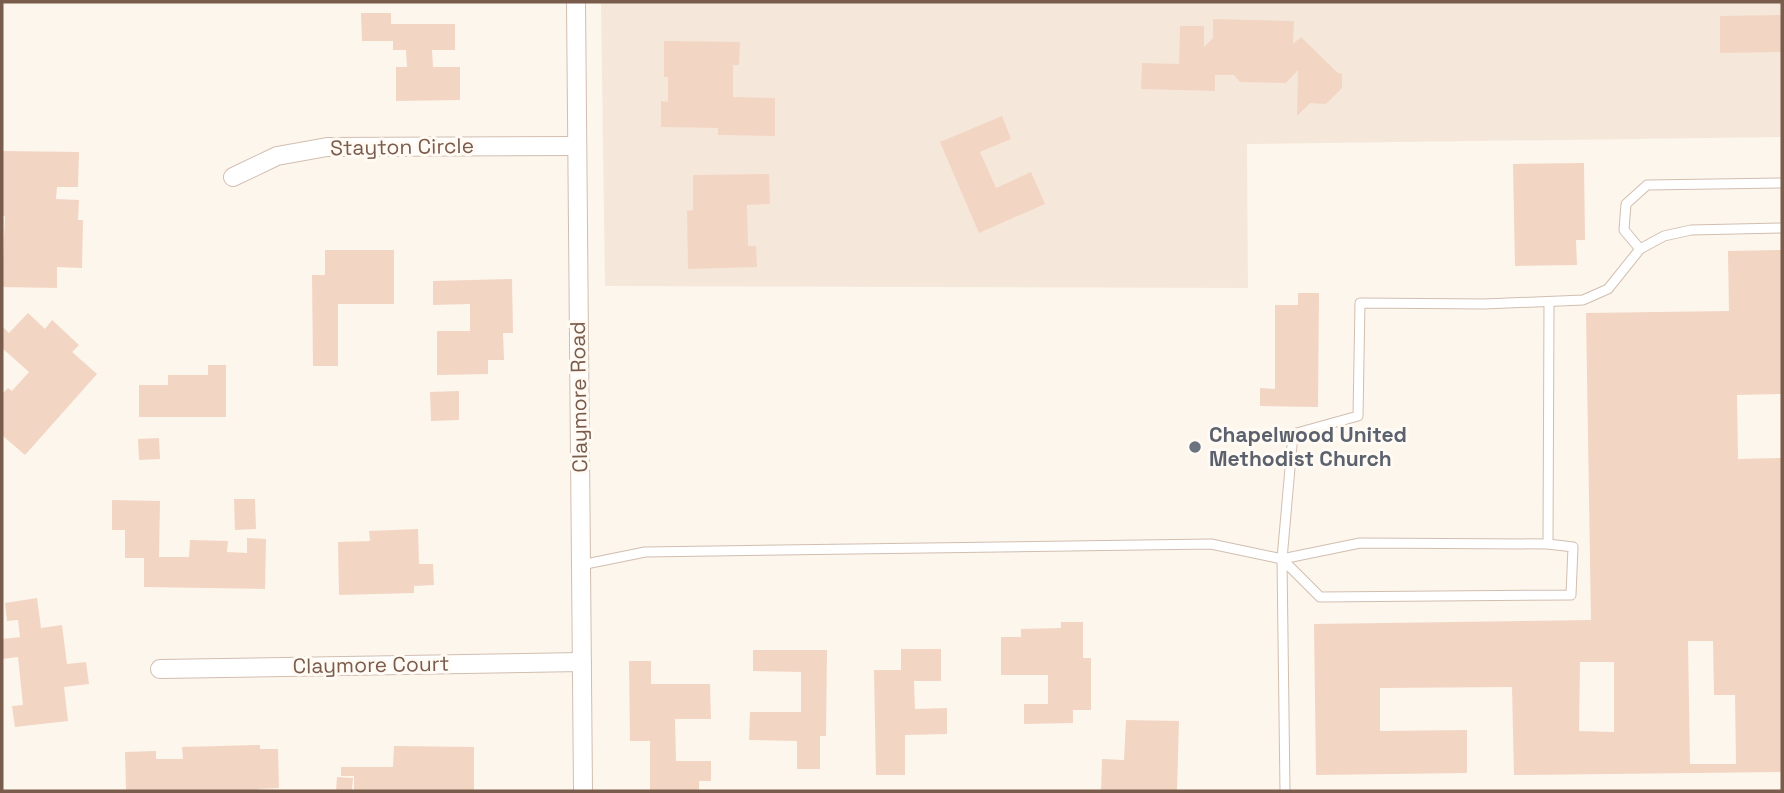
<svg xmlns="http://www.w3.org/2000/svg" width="1784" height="793" font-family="'Space Grotesk',sans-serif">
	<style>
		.residential { fill: #f5e8da }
		.building { fill: #f3d5c3; fill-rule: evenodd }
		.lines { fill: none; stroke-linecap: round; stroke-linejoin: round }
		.service-casing { stroke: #d1beb0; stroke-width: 11 }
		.minor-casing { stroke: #d1beb0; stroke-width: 20 }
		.service { stroke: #fff; stroke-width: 9 }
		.minor { stroke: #fff; stroke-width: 18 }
		.worship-dot { fill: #6b7280; stroke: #fffaf3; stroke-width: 2.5 }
		.labels { text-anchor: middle; stroke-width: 6; stroke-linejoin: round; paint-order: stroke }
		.street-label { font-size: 21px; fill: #7a5c4d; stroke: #fffaf3 }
		.worship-label { font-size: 21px; font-weight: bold; fill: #5b616d; stroke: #fffaf3; text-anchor: start }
	</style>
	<rect width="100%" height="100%" fill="#fdf6ec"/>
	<polygon class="residential" points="601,2 1782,2 1782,137 1247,144 1248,288 605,286"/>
	<g class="building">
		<polygon points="361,13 391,13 391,24 455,24 455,50 432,50 433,67 460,67 460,100 396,101 396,67 407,67 406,50 393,50 393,41 362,41"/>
		<polygon points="1782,15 1782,52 1720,53 1720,16"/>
		<polygon points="1213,19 1294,21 1293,44 1301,37 1338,73 1342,74 1342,88 1326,104 1310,103 1297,116 1298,70 1286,83 1240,82 1234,75 1215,75 1215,91 1141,89 1142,63 1179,64 1180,26 1204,26 1204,47 1213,38"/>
		<polygon points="664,41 740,42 739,65 733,65 733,97 775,98 775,136 718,135 718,128 661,127 661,101 668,102 668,77 664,77"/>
		<polygon points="1002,116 1011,139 980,152 996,188 1031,172 1045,204 979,233 940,142"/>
		<polygon points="2,151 79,152 78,187 57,187 56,199 79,200 78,220 83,220 82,268 57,267 57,288 2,287 5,216 2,216"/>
		<polygon points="1584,163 1585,240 1576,240 1577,265 1515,266 1513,164"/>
		<polygon points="769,174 770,204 747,205 748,246 756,246 757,267 688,269 687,211 693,210 693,175"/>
		<polygon points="325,250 394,250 394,304 338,304 338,366 313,366 312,275 325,275"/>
		<path d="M1782,250v144l-45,1 1,64 44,-1v314l-268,3 -2,-88 -132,1v43l87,-1v43l-151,2 -2,-151 277,-4 -5,-307 143,-2 -1,-60zM1688,641h25l1,54h21l1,69h-46zM1580,662h34v70l-35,-1z"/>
		<polygon points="512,279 513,333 503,333 504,360 488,360 488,374 437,375 437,331 470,331 470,304 433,305 433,281"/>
		<polygon points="1298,293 1319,293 1318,407 1260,406 1260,388 1275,389 1275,305 1298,305"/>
		<polygon points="28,313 45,329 52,320 79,345 72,352 97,374 25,455 3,436 2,437 2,394 8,388 12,391 29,372 2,348 2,326 9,333"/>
		<polygon points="208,365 226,365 226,417 139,417 139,385 168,385 168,375 208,375"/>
		<polygon points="459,391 459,420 431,421 430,392"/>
		<polygon points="159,438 160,459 139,460 138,439"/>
		<polygon points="234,499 255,499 256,529 235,530"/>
		<polygon points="112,500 160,501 159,557 189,557 190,540 228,541 227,552 247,553 247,538 266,539 265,589 144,587 144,558 125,558 125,530 112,530"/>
		<polygon points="418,529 419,564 433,564 434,585 414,586 414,593 339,595 338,542 370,541 369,531"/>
		<polygon points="37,598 41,628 62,625 67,664 86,662 89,684 64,687 68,721 15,727 12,706 23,705 18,657 2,659 2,639 20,637 18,620 7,621 5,603"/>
		<polygon points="1061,622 1083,622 1083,658 1091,658 1091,710 1073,710 1073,723 1024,724 1024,704 1048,704 1048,675 1001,675 1001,637 1021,637 1021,629 1061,628"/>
		<polygon points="901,649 941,649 941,681 914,681 915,709 947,708 947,734 905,735 905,775 876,775 874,670 901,670"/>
		<polygon points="753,650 827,650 826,736 820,736 820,769 797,769 797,741 749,740 750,712 801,712 801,672 753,671"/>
		<polygon points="629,661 651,661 651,684 710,684 711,719 675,719 676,761 711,761 711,781 699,781 699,791 650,791 650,741 630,741"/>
		<polygon points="1126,720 1179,721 1177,791 1101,791 1102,759 1124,760"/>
		<polygon points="260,745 260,749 278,749 279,788 258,789 258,791 126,790 125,752 156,751 156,759 183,759 182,747"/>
		<polygon points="394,746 474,747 474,791 354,791 354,776 341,776 341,767 393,767"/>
		<polygon points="337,777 353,778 352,791 336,791"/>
	</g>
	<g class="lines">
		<defs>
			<g id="service">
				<polyline points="1640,249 1624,230 1626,204 1647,185 1782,183"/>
				<polyline points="1548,544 1549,303"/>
				<polyline points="581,565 645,552 1211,544 1282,559 1360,543 1548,544 1573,547 1571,595 1320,597 1282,559"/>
				<polyline points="1285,791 1282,559 1293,434 1358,416 1360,303 1484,304 1583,300 1608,289 1640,249 1664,236 1691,230 1782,228"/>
			</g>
			<g id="minor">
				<polyline points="576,2 583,791"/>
				<polyline points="233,177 277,156 327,147 576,146"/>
				<polyline points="160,669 582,662"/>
			</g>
		</defs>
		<use href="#service" class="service-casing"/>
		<use href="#minor" class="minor-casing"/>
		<use href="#service" class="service"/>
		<use href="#minor" class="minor"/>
	</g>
	<circle class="worship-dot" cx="1195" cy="447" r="7"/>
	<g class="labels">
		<g class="street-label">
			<text transform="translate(402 147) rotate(-1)" y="7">Stayton Circle</text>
			<text transform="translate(579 397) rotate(-91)" y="7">Claymore Road</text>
			<text transform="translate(371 665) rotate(-1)" y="7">Claymore Court</text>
		</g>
		<g class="worship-label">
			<text x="1209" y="442">Chapelwood United<tspan x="1209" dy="24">Methodist Church</tspan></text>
		</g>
	</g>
	<rect width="1784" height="793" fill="none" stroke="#7a5c4d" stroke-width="7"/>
</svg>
